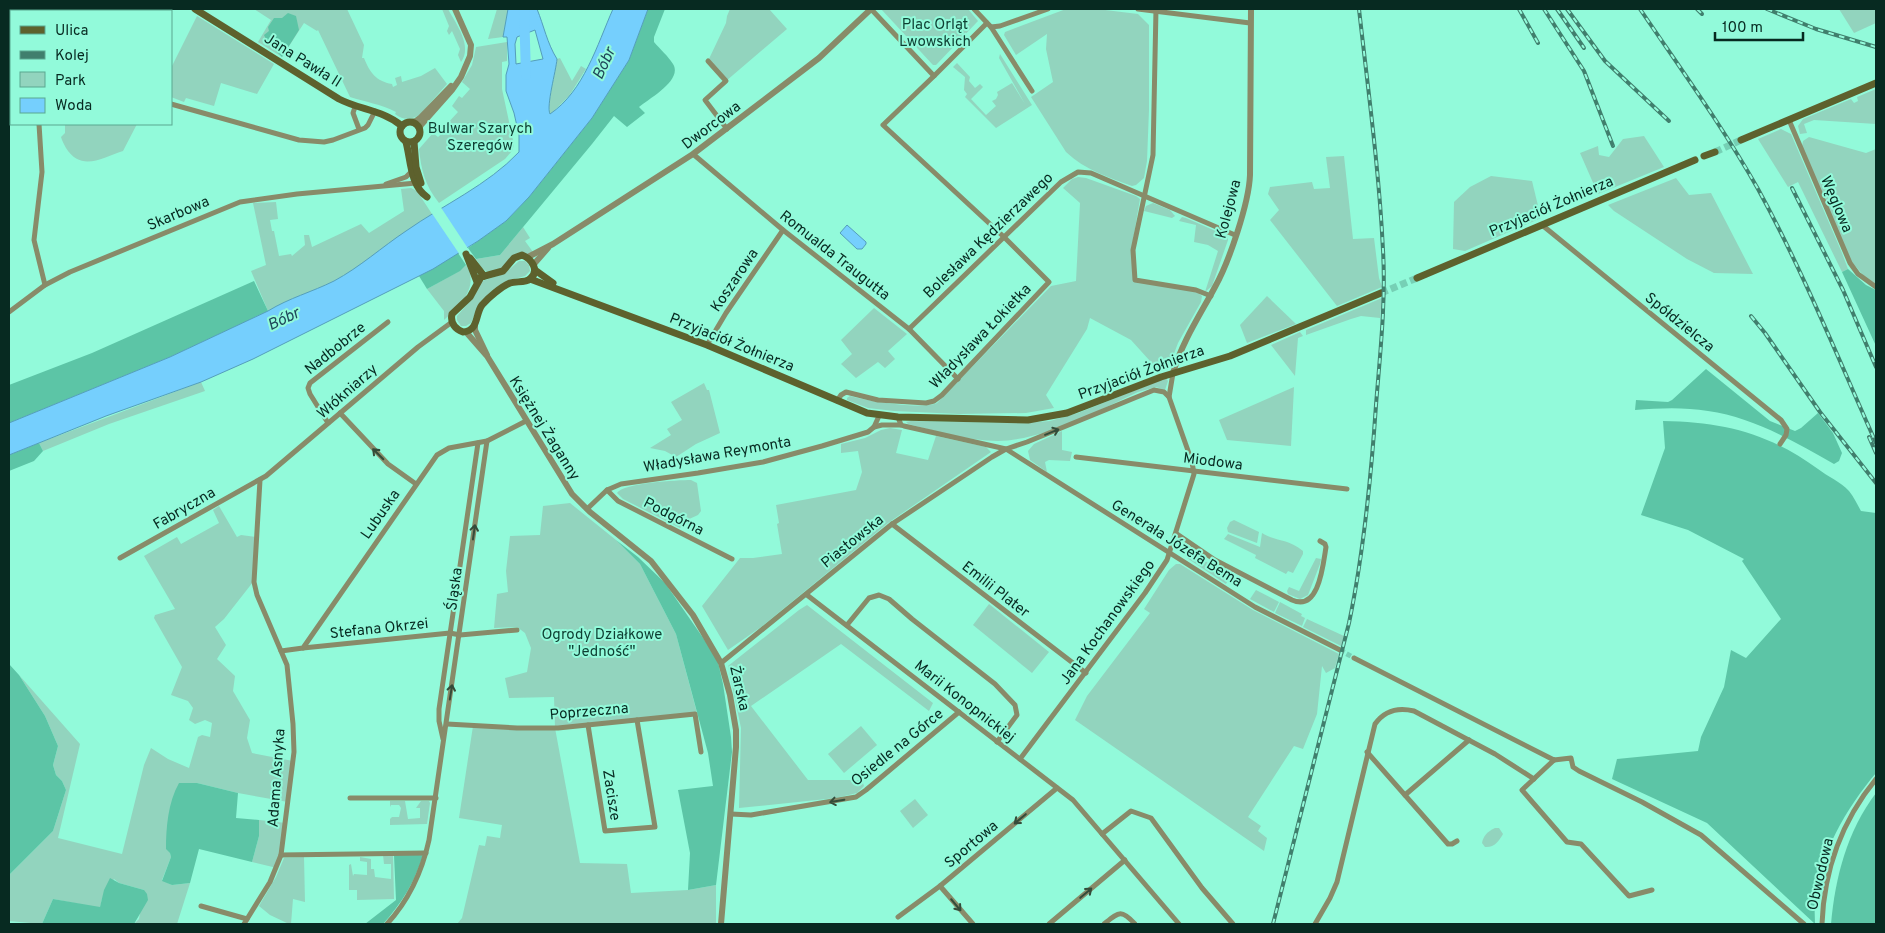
<svg xmlns="http://www.w3.org/2000/svg" width="1885" height="933" font-family="Overpass,sans-serif">
	<style>
		.green { fill: #92d4be }
		.forest { fill: #5cc5a6 }
		.water { fill: #75cffd; stroke: #549ebb; fill-rule: evenodd }
		.pier { fill: #92fada }
		.lines { fill: none; stroke-linecap: round; stroke-linejoin: round }
		.river { stroke: #75cffd; stroke-width: 10 }
		.minor-tunnel { stroke: #76d0b5; stroke-width: 5; stroke-dasharray: 5 2.5; stroke-linecap: butt }
		.secondary-tunnel { stroke: #76d0b5; stroke-width: 7; stroke-dasharray: 7 3.5; stroke-linecap: butt }
		.minor { stroke: #888b69; stroke-width: 5 }
		.tertiary { stroke: #888b69; stroke-width: 6 }
		.secondary { stroke: #5d612d; stroke-width: 7 }
		.rail-casing { stroke: #407f6d; stroke-width: 4 }
		.rail { stroke: #92fada; stroke-width: 2; stroke-dasharray: 5.5; stroke-linecap: butt }
		.oneway { stroke: #344c3a }
		.labels { text-anchor: middle; stroke-width: 4; stroke-linejoin: round; paint-order: stroke }
		.park-label { font-size: 15px; fill: #0e3e32; stroke: #92fada }
		.street-label { font-size: 15px; fill: #072a21; stroke: #92fada }
		.water-label { font-size: 16px; font-style: italic; fill: #20485b; stroke: #92fada }
	</style>
	<rect width="100%" height="100%" fill="#92fada"/>
	<g class="green">
		<path d="M254,9h93l17,36 -2,13h2c6,15 12,23 28,26l1,3 4,-2 -2,-7 6,-2 1,6 19,-6 14,-8 12,16 -24,27 1,1c-11,7 -18,10 -29,2l1,-2c-15,-8 -31,-10 -46,-15l-32,-67 -1,1 -13,-8 -22,34 -24,-15 13,-22z"/>
		<path d="M442,9h6c8,15 25,37 13,53l-3,-7 2,-6 -8,-18 -3,4 -2,-4 2,-5z"/>
		<polygon points="497,9 508,9 503,37 488,39"/>
		<polygon points="730,9 769,9 787,29 726,81 708,61 726,23 727,16"/>
		<polygon points="881,9 968,9 978,21 936,65 933,65"/>
		<path d="M1066,9h31l41,5 11,11v85l-2,51 -3,17 -8,7 -4,1c-24,-9 -47,-16 -66,-34l-35,-55 22,-15 -7,-33 1,-15 -31,21 -12,-20 1,-3z"/>
		<polygon points="1839,9 1876,9 1876,23 1854,33"/>
		<polygon points="197,16 274,64 257,94 221,83 214,106 186,98 184,102 171,97 171,68"/>
		<path d="M507,42v19l-5,1v27l12,56 -2,6 -7,8 -66,44c-14,-17 -18,-34 -20,-54l14,-16 5,4 10,-9 -2,-3 12,-13 -6,-6 7,-10 3,2 8,-9 -8,-7 10,-17 4,-18z"/>
		<polygon points="1000,54 1032,105 996,128 965,97 967,94 964,90 965,77 953,67 957,63 970,77 969,81 975,88 980,84 983,87 971,99 986,115 996,106 992,101 996,99 998,95 997,92 1012,83 1025,104 999,58"/>
		<polygon points="560,58 572,81 581,66 586,69 569,96 550,115 549,104 557,59"/>
		<polygon points="1876,89 1876,124 1814,120 1804,124 1807,133 1800,134 1798,126 1803,119 1851,99 1854,103 1858,101 1857,97"/>
		<path d="M65,124h72l-14,27c-21,7 -42,21 -57,-3 -2,-4 -4,-7 -5,-11l4,-4z"/>
		<polygon points="1781,129 1791,134 1842,253 1848,269 1842,272 1798,182 1788,187 1758,139"/>
		<polygon points="1644,136 1664,167 1598,194 1580,153 1598,146 1599,155 1609,157 1623,139"/>
		<polygon points="1809,137 1866,153 1876,149 1876,284 1864,276 1851,261 1802,146 1803,141"/>
		<polygon points="1344,156 1353,239 1374,238 1379,278 1382,287 1337,306 1270,220 1279,210 1268,194 1270,187 1312,182 1314,189 1330,188 1326,157"/>
		<polygon points="1491,176 1532,181 1541,218 1465,251 1453,249 1454,202 1470,187"/>
		<path d="M1078,177l8,1 50,18 4,3 -8,47 1,33 64,13 5,4 -1,6 -23,41 -9,24 -10,4 -28,-31 -41,-22 -3,11 -41,66 8,13 -28,5 -67,1 -65,-3 -26,-3 -21,-8v-2l3,-2c17,5 71,14 87,7l114,-117 25,-5 4,-78 -17,-15 9,-9z"/>
		<polygon points="1676,178 1689,195 1711,193 1753,274 1714,273 1687,259 1614,211 1608,205"/>
		<path d="M411,188l6,3 15,23c-33,21 -63,48 -98,67 -21,11 -45,17 -66,30l-17,-40 15,-6 -13,-62 23,-1 2,17 -8,1 2,11h2l5,25 12,-2 1,2 13,-11 -1,-10h5l3,12 49,-23 8,9 35,-22 -3,-22z"/>
		<polygon points="1153,203 1170,210 1175,216 1172,218 1144,211 1146,206"/>
		<polygon points="1182,217 1186,218 1227,236 1228,240 1212,286 1205,292 1218,251 1208,245 1194,242 1196,225 1179,221"/>
		<path d="M523,227l7,11 -5,3 8,11c-11,4 -36,23 -47,19 -4,-2 -7,-8 -10,-12l24,-4z"/>
		<polygon points="519,261 525,261 529,265 530,271 525,276 511,280 477,309 471,323 466,326 461,326 457,320 457,316 472,299 482,281 504,274"/>
		<path d="M466,265c14,21 -6,41 -22,55v-9l-17,-22 32,-18z"/>
		<polygon points="1267,296 1296,324 1247,343 1240,325"/>
		<polygon points="1382,298 1380,318 1361,316 1351,319 1306,335 1306,330"/>
		<polygon points="874,308 907,334 888,351 895,359 885,368 878,362 856,378 841,364 852,354 841,340"/>
		<polygon points="1300,332 1303,336 1298,338 1295,376 1271,345"/>
		<path d="M1166,378l2,3 -3,9 -9,-3 -18,5c-41,19 -94,48 -140,49 -30,0 -62,-10 -90,-17l-2,-2 5,-1 114,2 25,-2 28,-8z"/>
		<polygon points="201,382 205,391 109,424 43,451 39,443"/>
		<polygon points="704,383 707,390 709,390 720,433 696,444 676,457 665,451 650,448 671,435 667,429 682,420 671,402"/>
		<polygon points="1294,387 1291,446 1227,440 1219,420"/>
		<polygon points="890,428 902,430 896,453 928,460 936,436 986,447 991,452 888,523 761,627 728,650 702,606 740,558 753,558 782,554 777,524 779,523 776,505 856,490 862,472 858,451 841,453 841,444 865,438 881,430"/>
		<polygon points="1062,431 1062,450 1072,452 1070,461 1049,460 1045,462 1047,472 1030,460 1028,451 1034,444"/>
		<path d="M691,480l6,3 4,28 -3,4 -11,5 -7,8 -57,-29 -6,-6c6,-10 61,-13 74,-13z"/>
		<polygon points="570,503 616,540 640,564 676,634 697,713 555,728 580,863 627,864 631,893 688,890 716,885 716,924 457,924 462,918 479,845 485,846 487,836 500,838 502,825 459,818 473,726 555,728 554,697 509,698 505,678 527,672 531,648 525,633 517,627 494,628 497,594 508,592 506,571 510,536 540,535 543,506"/>
		<polygon points="219,506 237,537 241,535 257,537 253,582 224,619 215,627 226,645 217,659 235,676 233,691 250,720 247,738 252,753 293,761 288,802 238,793 197,783 170,853 171,857 162,880 172,885 190,883 177,924 134,924 139,919 144,890 119,883 114,879 102,899 100,908 53,899 42,924 9,921 9,875 53,831 66,790 62,781 56,775 53,765 58,746 45,716 19,675 80,744 58,838 122,854 144,765 151,748 168,759 189,768 198,737 202,735 210,737 212,723 205,720 195,724 189,720 193,708 188,701 171,695 182,667 154,618 155,615 175,609 144,556 177,537 181,544 219,523 213,510"/>
		<polygon points="1234,520 1259,532 1257,543 1228,532 1227,528 1230,522"/>
		<path d="M1262,533c14,9 25,5 41,18v3l-10,19 -5,-2 -2,3 -31,-16 1,-3 -32,-16 4,-5 32,13z"/>
		<polygon points="1192,547 1195,549 1192,553 1230,576 1226,584 1187,558"/>
		<polygon points="1316,558 1321,559 1320,564 1308,595 1300,599 1288,594 1287,591 1289,587 1299,591"/>
		<polygon points="1176,564 1180,564 1253,610 1339,654 1335,668 1326,673 1322,666 1317,714 1303,749 1294,746 1248,817 1261,826 1258,831 1267,838 1264,851 1075,720 1087,696 1150,613 1144,609 1169,570"/>
		<polygon points="1256,590 1279,602 1274,612 1250,599"/>
		<polygon points="1280,602 1302,614 1301,616 1305,618 1302,626 1275,613"/>
		<polygon points="989,604 1049,652 1032,673 973,625"/>
		<polygon points="807,605 933,703 929,711 841,644 751,706 808,780 862,780 864,786 857,793 836,798 739,808 741,728 728,666 799,610"/>
		<polygon points="1307,619 1344,636 1341,646 1303,627"/>
		<polygon points="861,726 877,745 844,773 828,754"/>
		<polygon points="915,799 928,815 913,828 900,811"/>
		<polygon points="390,801 405,801 408,819 420,818 420,808 416,808 421,801 429,801 430,803 427,824 390,825 390,819 392,817 399,817 401,808 399,805 391,805 390,807"/>
		<polygon points="259,820 286,823 277,868 252,862 259,836"/>
		<path d="M1495,828h4l4,6c-4,7 -9,14 -18,13l-3,-4c1,-7 6,-12 13,-15z"/>
		<polygon points="393,854 394,899 357,900 357,890 349,890 349,865 351,864 353,876 354,874 367,875 367,862 360,861 360,857 371,859 371,869 374,869 375,877 391,879 391,864 384,864 383,855"/>
		<polygon points="304,857 305,902 293,899 291,924 289,924 270,915 259,906 276,877 284,858"/>
	</g>
	<g class="forest">
		<path d="M648,9h17l-11,28v5c6,7 14,14 19,22 10,16 -23,34 -34,43l6,6 -18,14 -13,-11 -22,28 -92,111 -24,4 -8,-11 38,-27 23,-24 63,-79 37,-58z"/>
		<path d="M288,13l8,3 3,14 -17,27c-5,-5 -16,-16 -18,-22l5,-4 -1,-4 6,-9h8z"/>
		<polygon points="458,253 466,265 460,271 427,289 419,276"/>
		<polygon points="1848,269 1866,285 1876,290 1876,346 1842,272"/>
		<polygon points="254,281 268,311 170,357 9,423 9,385 92,353"/>
		<path d="M1706,369l64,52 25,10 6,-3 17,-15 15,20 9,20 -3,8 -5,3c-39,-22 -81,-47 -126,-53 -24,-4 -48,-3 -73,-1l1,-10 32,2 4,-2z"/>
		<path d="M1663,421c61,1 105,12 155,48 9,7 23,13 31,22 5,6 8,13 12,20l15,2v260c-29,34 -57,82 -61,128 -1,7 0,15 0,23l-108,-101 -95,-44 5,-20 81,-8 3,-14 23,-50 7,-37 15,8 35,-39 -39,-58 2,-2 -56,-29 -47,-15 24,-67z"/>
		<polygon points="39,443 43,451 34,461 9,471 9,455"/>
		<polygon points="616,540 638,557 665,583 717,658 723,684 731,737 732,752 716,885 688,890 690,853 678,790 713,786 708,753 676,634 640,564"/>
		<polygon points="9,664 19,675 45,716 58,746 53,765 56,775 62,781 66,790 53,831 9,875"/>
		<path d="M179,783h18l41,10 -2,25 23,2v16l-7,26 -53,-13 -9,34 -18,2 -10,-4 9,-24 -1,-4 -4,-4c0,-21 2,-47 13,-66z"/>
		<path d="M1876,793v131h-45c4,-46 16,-93 45,-131z"/>
		<path d="M394,855h29c-8,27 -22,49 -40,69h-18l31,-24z"/>
		<polygon points="110,878 119,883 144,890 147,894 148,900 134,924 42,924 53,899 100,907 104,890"/>
	</g>
	<g class="water">
		<path d="M508,9h29c7,17 10,34 20,50 -1,12 -11,47 -7,55 34,-23 47,-69 63,-105h35l-19,51 -37,58 -63,79 -23,24 -28,20 -45,28 -180,90 -52,23 -95,34 -97,39v-32l161,-66 98,-46c21,-13 44,-19 66,-30 26,-14 48,-34 72,-50 37,-26 82,-46 113,-79v-17l-5,-22 -8,-22v-16l3,-11 -2,-27h-4zM535,30l8,29 -27,5 -1,-20 2,-7z"/>
		<polygon points="847,225 866,242 866,244 862,249 857,249 840,233"/>
	</g>
	<polygon class="pier" points="440,206 469,250 460,255 431,212"/>
	<g class="lines">
		<polyline class="river" points="524,9 526,75"/>
		<polyline class="minor-tunnel" points="1340,650 1354,658"/>
		<g class="secondary-tunnel">
			<polyline points="1715,152 1741,140"/>
			<polyline points="1381,293 1417,278"/>
		</g>
		<g class="minor">
			<polyline points="25,9 25,11"/>
			<polyline points="871,9 934,76 987,23"/>
			<polyline points="974,9 991,27 1032,91"/>
			<polyline points="1138,9 1250,23"/>
			<polyline points="1156,9 1153,155 1133,250 1135,280 1196,290 1211,296"/>
			<polyline points="66,11 68,9"/>
			<polyline points="135,11 136,9"/>
			<polyline points="991,27 1000,26 1048,9"/>
			<polyline points="708,61 726,81 705,100 727,129"/>
			<polyline points="171,104 299,140 324,142 333,140 365,128 368,125 375,111"/>
			<polyline points="355,107 353,113 359,129"/>
			<polyline points="1789,120 1850,263 1858,274 1876,287"/>
			<polyline points="39,124 42,172 34,240 45,285"/>
			<polyline points="693,154 783,230 909,329 958,379"/>
			<polyline points="386,184 406,177 412,171"/>
			<polyline points="1542,225 1781,420 1787,429 1786,435 1780,444"/>
			<polyline points="9,312 45,285 70,272 240,202 297,194 416,183"/>
			<polyline points="909,329 1061,182 1078,172 1091,173 1235,235"/>
			<polyline points="707,345 726,313 783,230"/>
			<polyline points="837,401 841,395 846,392 878,400 926,403 934,401 942,395 1049,282 1004,237 883,125 934,76"/>
			<polyline points="340,413 388,464 416,484"/>
			<polyline points="898,417 901,425 904,426 1006,449 1255,607 1340,650"/>
			<polyline points="328,423 310,394 308,388 310,383 388,322"/>
			<polyline points="874,427 882,425 901,425"/>
			<polyline points="1076,457 1347,489"/>
			<polyline points="607,490 618,501 732,559"/>
			<polyline points="587,509 607,490 621,484 698,473 763,462 822,446 868,432 874,427 879,416"/>
			<polyline points="892,524 1086,673"/>
			<path d="M1177,534l38,26 77,40c27,12 31,-35 34,-53l-1,-3 -5,-3"/>
			<polyline points="120,558 266,476 418,347 452,322"/>
			<polyline points="807,595 1073,800 1179,924"/>
			<polyline points="847,625 869,598 879,595 889,599 912,619 995,684 1015,705 1017,715 997,742"/>
			<polyline points="303,648 450,633 460,635 517,630"/>
			<polyline points="281,651 303,648 437,455 449,448 487,441 526,421"/>
			<polyline points="1354,658 1554,760"/>
			<polyline points="721,663 892,524 992,457 1006,449 1027,442 1154,390 1164,392 1169,397"/>
			<polyline points="447,724 517,728 558,728 695,714 701,752"/>
			<polyline points="588,725 605,831 655,827 637,720"/>
			<polyline points="443,739 439,721 439,709 478,443"/>
			<polyline points="1367,752 1448,844 1452,844 1457,841"/>
			<polyline points="1020,759 1145,593 1167,560 1194,474 1192,462 1169,397 1173,373"/>
			<polyline points="1554,760 1571,758 1573,767 1579,771 1642,802 1701,835 1804,924"/>
			<polyline points="1554,760 1522,790 1567,842 1581,844 1629,896 1652,890"/>
			<polyline points="1405,795 1469,740"/>
			<polyline points="350,798 436,798"/>
			<polyline points="731,814 751,815 856,797 866,790 959,712"/>
			<polyline points="1102,834 1131,811 1151,818 1202,888 1233,924"/>
			<polyline points="281,855 426,853"/>
			<polyline points="940,886 973,924"/>
			<polyline points="201,906 247,919"/>
			<polyline points="898,917 940,886 1057,788"/>
			<polyline points="244,924 270,882 281,855 294,752 293,724 287,665 257,595 254,582 260,480"/>
			<path d="M387,924c22,-24 35,-52 42,-84l58,-399"/>
			<polyline points="1049,924 1125,860"/>
			<path d="M1104,924c15,-12 17,-15 31,0"/>
			<path d="M1315,924l15,-26 7,-16 38,-158c10,-14 23,-17 39,-13l81,43 39,25"/>
			<path d="M1822,924c2,-55 19,-102 54,-145"/>
		</g>
		<g class="tertiary">
			<polyline points="411,122 416,121 420,118 451,86"/>
			<polyline points="419,129 421,125 452,90 461,77 470,56 471,45 455,9"/>
			<polyline points="528,257 553,244 693,154 819,58 871,9"/>
			<polyline points="534,264 548,248"/>
			<polyline points="475,325 475,330 487,355"/>
			<polyline points="466,332 487,356 572,494 590,512 651,561 693,615 721,663 730,695 736,730 736,747 721,924"/>
			<path d="M1173,373c9,-31 27,-58 42,-86 14,-25 34,-84 35,-112l1,-166"/>
		</g>
		<g class="secondary">
			<path d="M195,9l144,90c21,11 44,11 63,27"/>
			<circle cx="410" cy="132" r="10"/>
			<polyline points="1741,140 1876,83"/>
			<path d="M406,142c5,19 4,43 21,55"/>
			<polyline points="414,142 416,167 421,183"/>
			<polyline points="1704,156 1715,152"/>
			<polyline points="466,254 477,282"/>
			<path d="M522,255c10,4 18,16 8,24 -5,4 -14,2 -20,4 -9,4 -21,14 -28,22 -7,9 -3,26 -19,27 -8,-3 -13,-9 -11,-18l18,-17 11,-20 22,-6 11,-13z"/>
			<polyline points="470,258 484,276"/>
			<polyline points="535,270 553,283"/>
			<polyline points="1417,278 1695,160"/>
			<polyline points="530,279 707,345 867,413 898,417 1028,420 1067,413 1161,377 1230,356 1381,293"/>
		</g>
		<defs>
			<g id="rail">
				<polyline points="1519,9 1538,43"/>
				<polyline points="1544,9 1584,71 1613,146"/>
				<polyline points="1557,9 1584,48"/>
				<polyline points="1567,9 1605,61 1669,121"/>
				<path d="M1640,9c40,59 83,118 118,180 45,82 80,169 118,254"/>
				<polyline points="1697,9 1702,14"/>
				<polyline points="1767,9 1816,29 1876,47"/>
				<polyline points="1792,188 1843,290 1876,367"/>
				<polyline points="1751,316 1765,333 1820,412 1876,483"/>
				<polyline points="1869,437 1876,453"/>
				<path d="M1273,924l76,-301c15,-72 22,-144 27,-218 4,-51 10,-103 7,-155 -4,-81 -15,-161 -24,-241"/>
			</g>
		</defs>
		<use href="#rail" class="rail-casing"/>
		<use href="#rail" class="rail"/>
	</g>
	<defs><path id="oneway-shaft" d="M-6 0H5M1.5-3L5.5 0L1.5 3" fill="none" stroke-width="1.6" stroke-linecap="round" stroke-linejoin="round" transform="scale(1.25)"/></defs>
	<g class="oneway">
		<use href="#oneway-shaft" transform="translate(1052 432) rotate(-22)"/>
		<use href="#oneway-shaft" transform="translate(378 454) rotate(-135)"/>
		<use href="#oneway-shaft" transform="translate(474 532) rotate(-82)"/>
		<use href="#oneway-shaft" transform="translate(451 692) rotate(-81)"/>
		<use href="#oneway-shaft" transform="translate(837 801) rotate(170)"/>
		<use href="#oneway-shaft" transform="translate(1020 819) rotate(140)"/>
		<use href="#oneway-shaft" transform="translate(1086 893) rotate(-40)"/>
		<use href="#oneway-shaft" transform="translate(956 905) rotate(50)"/>
	</g>
	<g class="labels">
		<g class="park-label">
			<text x="935" y="29">Plac Orląt<tspan x="935" dy="17">Lwowskich</tspan></text>
			<text x="480" y="133">Bulwar Szarych<tspan x="480" dy="17">Szeregów</tspan></text>
			<text x="602" y="639">Ogrody Działkowe<tspan x="602" dy="17">"Jedność"</tspan></text>
		</g>
		<g class="street-label">
			<text transform="translate(303 60) rotate(32)" y="5">Jana Pawła II</text>
			<text transform="translate(711 125) rotate(-37)" y="5">Dworcowa</text>
			<text transform="translate(1837 204) rotate(67)" y="5">Węglowa</text>
			<text transform="translate(1551 206) rotate(-23)" y="5">Przyjaciół Żołnierza</text>
			<text transform="translate(1228 209) rotate(-75)" y="5">Kolejowa</text>
			<text transform="translate(178 213) rotate(-23)" y="5">Skarbowa</text>
			<text transform="translate(988 235) rotate(-44)" y="5">Bolesława Kędzierzawego</text>
			<text transform="translate(835 255) rotate(38)" y="5">Romualda Traugutta</text>
			<text transform="translate(734 280) rotate(-56)" y="5">Koszarowa</text>
			<text transform="translate(1680 322) rotate(39)" y="5">Spółdzielcza</text>
			<text transform="translate(980 336) rotate(-46)" y="5">Władysława Łokietka</text>
			<text transform="translate(732 342) rotate(22)" y="5">Przyjaciół Żołnierza</text>
			<text transform="translate(335 348) rotate(-39)" y="5">Nadbobrze</text>
			<text transform="translate(1141 372) rotate(-20)" y="5">Przyjaciół Żołnierza</text>
			<text transform="translate(347 391) rotate(-41)" y="5">Włókniarzy</text>
			<text transform="translate(545 428) rotate(58)" y="5">Księżnej Żaganny</text>
			<text transform="translate(717 454) rotate(-10)" y="5">Władysława Reymonta</text>
			<text transform="translate(1213 461) rotate(7)" y="5">Miodowa</text>
			<text transform="translate(184 508) rotate(-30)" y="5">Fabryczna</text>
			<text transform="translate(380 514) rotate(-55)" y="5">Lubuska</text>
			<text transform="translate(674 516) rotate(27)" y="5">Podgórna</text>
			<text transform="translate(852 541) rotate(-39)" y="5">Piastowska</text>
			<text transform="translate(1177 543) rotate(32)" y="5">Generała Józefa Bema</text>
			<text transform="translate(454 589) rotate(-82)" y="5">Śląska</text>
			<text transform="translate(996 589) rotate(38)" y="5">Emilii Plater</text>
			<text transform="translate(1107 622) rotate(-54)" y="5">Jana Kochanowskiego</text>
			<text transform="translate(379 628) rotate(-6)" y="5">Stefana Okrzei</text>
			<text transform="translate(740 688) rotate(77)" y="5">Żarska</text>
			<text transform="translate(965 701) rotate(38)" y="5">Marii Konopnickiej</text>
			<text transform="translate(589 711) rotate(-5)" y="5">Poprzeczna</text>
			<text transform="translate(897 747) rotate(-39)" y="5">Osiedle na Górce</text>
			<text transform="translate(276 778) rotate(-86)" y="5">Adama Asnyka</text>
			<text transform="translate(612 795) rotate(81)" y="5">Zacisze</text>
			<text transform="translate(971 844) rotate(-40)" y="5">Sportowa</text>
			<text transform="translate(1820 874) rotate(-77)" y="5">Obwodowa</text>
		</g>
		<g class="water-label">
			<text transform="translate(603 63) rotate(-65)" y="6">Bóbr</text>
			<text transform="translate(283 318) rotate(-25)" y="6">Bóbr</text>
		</g>
	</g>
	<rect width="1885" height="933" fill="none" stroke="#072a21" stroke-width="20"/>
	<rect x="10" y="10" width="162" height="115" fill="#92fada" stroke="#5aa790"/>
	<rect x="20" y="26" width="25" height="8" fill="#5d612d" stroke="#5aa790"/>
	<text x="55" y="35" font-size="15" fill="#072a21">Ulica</text>
	<rect x="20" y="51" width="25" height="8" fill="#407f6d" stroke="#5aa790"/>
	<text x="55" y="60" font-size="15" fill="#072a21">Kolej</text>
	<rect x="20" y="72" width="25" height="15" fill="#92d4be" stroke="#5aa790"/>
	<text x="55" y="85" font-size="15" fill="#072a21">Park</text>
	<rect x="20" y="98" width="25" height="15" fill="#75cffd" stroke="#5aa790"/>
	<text x="55" y="110" font-size="15" fill="#072a21">Woda</text>
	<path d="M1715 32v8h88v-8" fill="none" stroke="#072a21" stroke-width="2.5"/>
	<text x="1722" y="32" font-size="15" fill="#072a21" stroke="#92fada" stroke-width="4" paint-order="stroke">100 m</text>
</svg>
